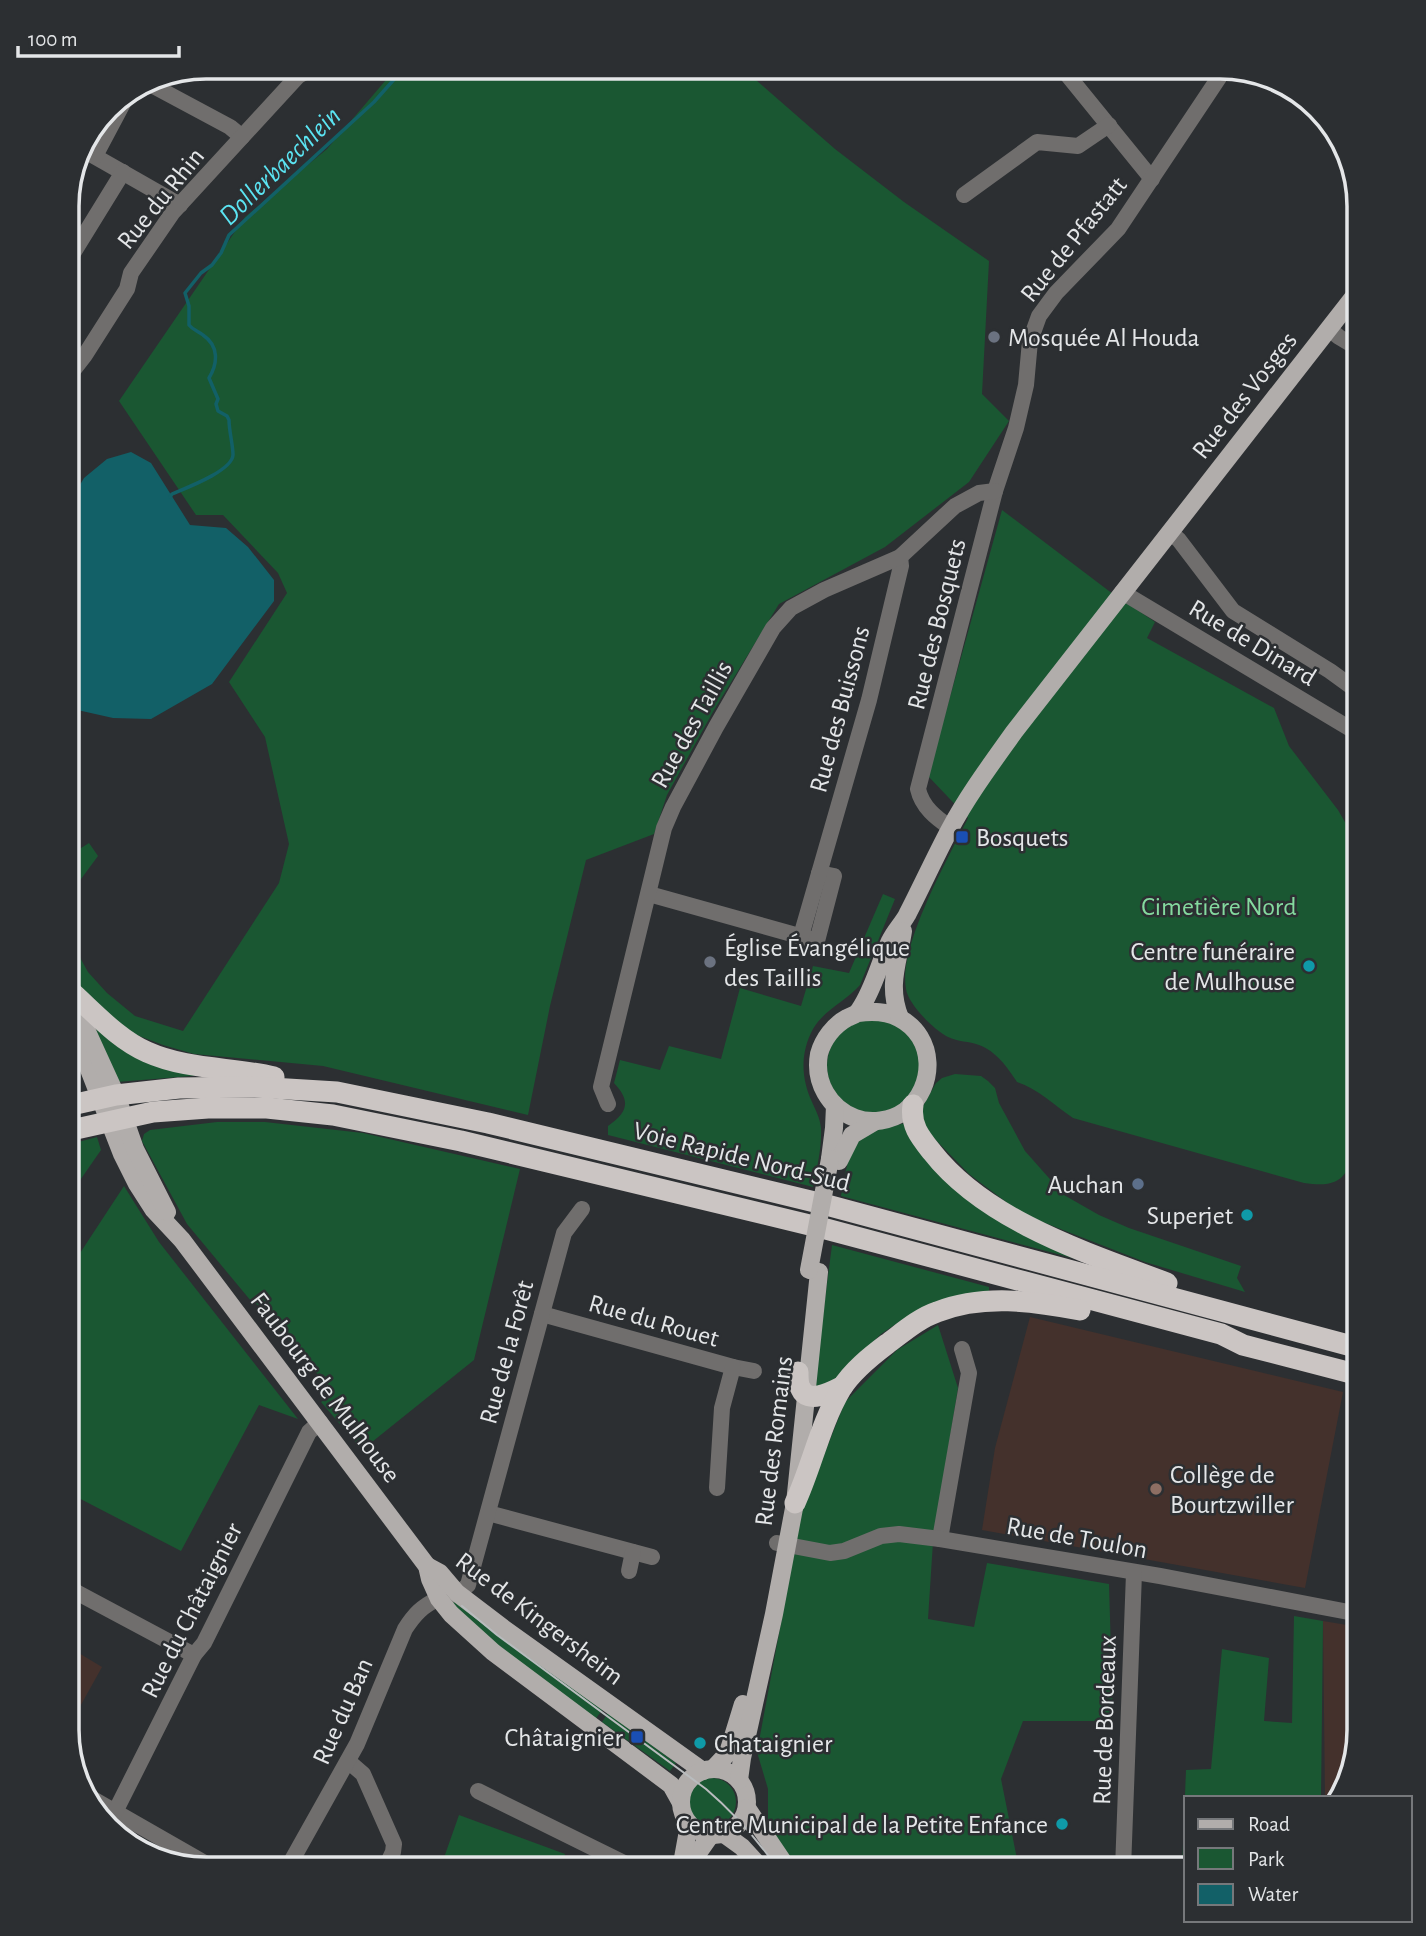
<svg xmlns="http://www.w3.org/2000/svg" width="1426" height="1936" font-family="'Alegreya Sans',sans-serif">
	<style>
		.education { fill: #44312c }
		.green { fill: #1a5732 }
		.water { fill: #126067 }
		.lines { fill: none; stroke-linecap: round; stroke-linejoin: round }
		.stream { stroke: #126067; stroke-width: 3.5 }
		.minor { stroke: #706e6d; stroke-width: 16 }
		.major { stroke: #b1adab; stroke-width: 18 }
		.highway { stroke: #cbc5c3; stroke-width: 21 }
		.tram { stroke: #b9bcbe; stroke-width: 2 }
		.major-bridge { stroke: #b1adab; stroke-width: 18 }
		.worship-dot { fill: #6b7280; stroke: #2c2f32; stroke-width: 2.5 }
		.transit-dot { fill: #1a4fb4; stroke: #2c2f32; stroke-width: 2.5 }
		.culture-dot { fill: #0f9aa8; stroke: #2c2f32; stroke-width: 2.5 }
		.service-dot { fill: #5c6f8a; stroke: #2c2f32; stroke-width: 2.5 }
		.education-dot { fill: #8d6e63; stroke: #2c2f32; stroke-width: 2.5 }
		.labels { text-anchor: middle; stroke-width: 5; stroke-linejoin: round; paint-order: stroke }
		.street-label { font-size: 26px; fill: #e4e6e8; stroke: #2c2f32 }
		.poi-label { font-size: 26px; fill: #e4e6e8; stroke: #2c2f32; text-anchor: start }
		.park-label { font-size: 26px; fill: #84da9f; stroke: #2c2f32 }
		.water-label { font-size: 28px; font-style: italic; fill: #5be4f2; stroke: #2c2f32 }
		.rim { fill: none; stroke: #e4e6e8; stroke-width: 3.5 }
	</style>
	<rect width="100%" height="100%" fill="#2c2f32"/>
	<g class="education">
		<polygon points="1030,1317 1343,1392 1305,1588 982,1530 995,1448"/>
		<polygon points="1323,1621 1359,1627 1359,1731 1341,1798 1325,1798"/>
		<polygon points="67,1646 102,1667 67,1730"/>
	</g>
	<g class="green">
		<polygon points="397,67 741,67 835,149 904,202 989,261 982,394 1009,421 969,482 885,547 779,604 714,710 667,795 654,834 586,860 550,1006 528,1115 323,1066 194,1054 163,1045 134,1034 123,1027 81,989 67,969 67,934 88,972 107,993 135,1016 183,1031 279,883 289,844 265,737 229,682 287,593 278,573 223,515 196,515 119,401 245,217 327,149"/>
		<path d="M1002,510l107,81 46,31 -8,16 127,70 15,38 49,64 21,36v297c-12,32 -16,46 -55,40l-231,-65c-19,-13 -35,-29 -56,-36 -9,-14 -21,-31 -38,-37 -10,-4 -21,-3 -31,-8 -14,-7 -40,-33 -42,-48 -8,-43 42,-130 62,-171l-40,-42z"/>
		<polygon points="89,843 98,856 67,898 67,851 70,855"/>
		<path d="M883,894l12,5 -35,86c-14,16 -36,25 -47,44 -13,24 -12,49 -1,73 4,9 8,16 9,26 1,19 -4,40 -8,59l-205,-52v-9c20,-14 23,-25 6,-43l6,-23 40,10 9,-24 52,13 19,-71 61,18 12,-40 36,7z"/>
		<circle cx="874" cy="1066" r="47"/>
		<polygon points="92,1020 204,1075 117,1082"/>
		<polygon points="955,1074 981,1076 988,1081 995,1088 999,1103 1025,1151 1064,1195 1099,1215 1129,1228 1241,1266 1237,1278 1245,1292 1145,1262 1022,1214 969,1174 929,1133 922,1118 923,1106 936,1083 942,1078"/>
		<polygon points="217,1122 265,1122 363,1133 520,1169 474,1360 362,1450 321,1402 329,1397 329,1388 261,1307 251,1301 187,1224 142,1141 144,1134 150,1130"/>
		<path d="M905,1123l10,23 176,117 -250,-67c5,-24 7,-59 36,-67 9,-3 19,-3 28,-6z"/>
		<polygon points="97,1137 101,1150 67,1199 67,1145"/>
		<polygon points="124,1186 159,1242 298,1419 259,1405 181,1551 67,1492 67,1273"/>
		<polygon points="832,1245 989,1287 989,1291 905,1318 881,1334 831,1384 817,1388 814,1385"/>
		<polygon points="938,1325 958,1388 933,1542 928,1619 974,1627 987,1563 1109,1584 1113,1721 1023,1721 1001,1779 1019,1869 797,1869 768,1827 768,1789 757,1752 802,1510 845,1402 897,1350"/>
		<polygon points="457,1599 603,1709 594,1721 496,1649 450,1604"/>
		<polygon points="1294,1616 1323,1621 1321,1798 1186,1798 1186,1869 1182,1869 1186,1770 1211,1769 1222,1649 1269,1658 1264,1721 1292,1723"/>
		<polygon points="608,1713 676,1763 670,1771 602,1722"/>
		<circle cx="712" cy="1802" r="24"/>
		<polygon points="459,1815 565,1854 560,1869 440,1869"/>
	</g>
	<polygon class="water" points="131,452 151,463 190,525 226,528 248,547 274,580 274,601 212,684 151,719 113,718 73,709 67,703 67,507 84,478 107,459"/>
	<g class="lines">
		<path class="stream" d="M170,497l2,-3c14,-6 60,-23 61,-39 0,-10 -4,-24 -4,-35l-2,-4 -9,-5 -2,-7 2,-5 -9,-21c9,-15 10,-32 -6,-43 -5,-4 -10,-5 -14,-10v-19l-4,-13 16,-20 11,-8 9,-12 8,-18 145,-133 31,-35"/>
		<g class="minor">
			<polyline points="1061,67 1152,179"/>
			<polyline points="143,83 146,82 230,127 242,137"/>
			<polyline points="1323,118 1342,141"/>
			<polyline points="80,148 180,205"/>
			<polyline points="95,156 129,92"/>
			<polyline points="964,195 1037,142 1078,146 1109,125"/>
			<polyline points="67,263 123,172"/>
			<polyline points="1329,329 1339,337 1359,349"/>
			<polyline points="67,378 85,355 127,289 131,273 173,212 298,76 314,67"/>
			<polyline points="1170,532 1179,540 1233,611 1330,671 1352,687 1359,690"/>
			<polyline points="1122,592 1359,734"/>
			<path d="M951,828c-15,-10 -29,-21 -33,-39l77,-298 21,-63 10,-43 4,-44 9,-25 17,-23 62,-64 108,-162"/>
			<polyline points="649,894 817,941 834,876 819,873"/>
			<polyline points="801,936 869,700 901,566 900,557"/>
			<polyline points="608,1104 601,1087 664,828 673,807 716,727 773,628 791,608 824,590 900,557 955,506 979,493 995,491"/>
			<polyline points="542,1314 733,1367 754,1371"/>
			<polyline points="717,1488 722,1408 733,1367"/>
			<polyline points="488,1513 652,1557"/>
			<polyline points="940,1539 969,1373 962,1349"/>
			<polyline points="777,1543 830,1553 844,1551 881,1536 899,1534 940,1539 1160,1576 1359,1614"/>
			<polyline points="67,1571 69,1584 76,1592 194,1655"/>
			<polyline points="629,1571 633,1552"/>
			<polyline points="348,1761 363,1774 394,1844 393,1852 385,1869"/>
			<polyline points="478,1791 636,1869"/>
			<polyline points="84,1794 215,1869"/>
			<polyline points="109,1824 194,1655 204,1643 218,1615 309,1432 320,1422"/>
			<path d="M287,1869l70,-125 48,-115c9,-14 17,-23 33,-30 10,-4 22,-5 30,-14l96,-352 18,-24"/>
			<polyline points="1123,1869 1134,1573"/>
		</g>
		<g class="major">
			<polyline points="67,1013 122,1154 137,1184 153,1209 182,1240 427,1566 430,1579 439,1599 451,1614 493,1652 671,1785 681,1803"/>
			<path d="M858,1013c15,-2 28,-2 41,5 37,19 37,69 6,93 -14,10 -34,13 -50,7 -26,-10 -41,-36 -36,-64 4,-15 15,-29 28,-36 6,-3 10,-3 13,-9 14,-21 19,-45 30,-68 4,-9 12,-17 17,-26 15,-29 28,-58 43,-86 18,-34 42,-66 64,-97l345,-442"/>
			<polyline points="79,1014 116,1095 135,1149 167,1212"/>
			<path d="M900,1018c-13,-32 -2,-55 3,-87"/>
			<polyline points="830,1159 834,1128 835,1106"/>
			<polyline points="839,1161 852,1135 874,1122"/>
			<polyline points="427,1566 440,1573 457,1593 503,1628 703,1771"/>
			<circle cx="714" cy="1802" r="33"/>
			<polyline points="713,1769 728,1753 743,1704"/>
			<polyline points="739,1780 742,1758 774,1614 795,1503 819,1272"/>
			<polyline points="747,1808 788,1869"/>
			<polyline points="724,1834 742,1847 762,1869"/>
			<polyline points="682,1866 698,1853 710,1836"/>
			<polyline points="681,1869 689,1825"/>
		</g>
		<g class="highway">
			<path d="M68,989c24,21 49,50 79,63 40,18 85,15 127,25"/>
			<path d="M913,1105c-3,20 7,32 19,47 54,69 155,101 235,131"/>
			<polyline points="67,1106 116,1095 179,1088 255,1087 337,1092 488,1123 823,1204 1359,1348"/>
			<polyline points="67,1131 153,1112 208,1108 267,1108 333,1115 461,1141 826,1229 1221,1334 1243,1345 1359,1375"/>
			<path d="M798,1372c0,5 0,13 3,17 7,16 32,2 42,-3"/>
			<path d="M795,1503c17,-37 25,-78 46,-114 11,-18 30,-33 46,-45 15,-11 32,-26 50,-32 46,-18 96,-11 143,-2"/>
		</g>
		<path class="tram" d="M462,1606l35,29 209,154c28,24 51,50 72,80"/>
		<polyline class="major-bridge" points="809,1270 830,1159"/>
	</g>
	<g class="worship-dot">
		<circle cx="994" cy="337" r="7"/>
		<circle cx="710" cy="962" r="7"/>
	</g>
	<g class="transit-dot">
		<rect x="955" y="830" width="14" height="14" rx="3.5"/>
		<rect x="630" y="1730" width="14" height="14" rx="3.5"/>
	</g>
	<g class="culture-dot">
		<circle cx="1309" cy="966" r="7"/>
		<circle cx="1247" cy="1215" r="7"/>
		<circle cx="700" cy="1743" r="7"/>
		<circle cx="1062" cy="1824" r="7"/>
	</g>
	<circle class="service-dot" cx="1138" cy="1184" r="7"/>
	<circle class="education-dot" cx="1156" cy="1489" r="7"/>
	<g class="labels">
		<g class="street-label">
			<text transform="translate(160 198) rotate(-51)" y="9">Rue du Rhin</text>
			<text transform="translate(1073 239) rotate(-51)" y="9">Rue de Pfastatt</text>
			<text transform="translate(1244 395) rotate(-52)" y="9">Rue des Vosges</text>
			<text transform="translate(936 624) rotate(-76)" y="9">Rue des Bosquets</text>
			<text transform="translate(1253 642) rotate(31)" y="9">Rue de Dinard</text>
			<text transform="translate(839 709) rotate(-75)" y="9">Rue des Buissons</text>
			<text transform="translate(691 724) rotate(-61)" y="9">Rue des Taillis</text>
			<text transform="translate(742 1156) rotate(14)" y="9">Voie Rapide Nord-Sud</text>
			<text transform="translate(654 1320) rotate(16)" y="9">Rue du Rouet</text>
			<text transform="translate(506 1352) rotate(-75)" y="9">Rue de la Forêt</text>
			<text transform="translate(326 1387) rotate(53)" y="9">Faubourg de Mulhouse</text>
			<text transform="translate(773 1441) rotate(-83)" y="9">Rue des Romains</text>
			<text transform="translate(1077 1537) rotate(10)" y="9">Rue de Toulon</text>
			<text transform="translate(191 1610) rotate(-63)" y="9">Rue du Châtaignier</text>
			<text transform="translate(540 1618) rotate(37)" y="9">Rue de Kingersheim</text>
			<text transform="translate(342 1711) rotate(-66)" y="9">Rue du Ban</text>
			<text transform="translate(1104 1720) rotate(-88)" y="9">Rue de Bordeaux</text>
		</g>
		<g class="poi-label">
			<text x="1008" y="346">Mosquée Al Houda</text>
			<text x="976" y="846">Bosquets</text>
			<text x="724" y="956">Église Évangélique<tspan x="724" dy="30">des Taillis</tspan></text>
			<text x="1295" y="960" text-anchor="end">Centre funéraire<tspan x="1295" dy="30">de Mulhouse</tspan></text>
			<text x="1124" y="1193" text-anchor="end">Auchan</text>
			<text x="1233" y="1224" text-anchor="end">Superjet</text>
			<text x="1170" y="1483">Collège de<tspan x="1170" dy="30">Bourtzwiller</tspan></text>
			<text x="623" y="1746" text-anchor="end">Châtaignier</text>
			<text x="714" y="1752">Chataignier</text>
			<text x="1048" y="1833" text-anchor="end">Centre Municipal de la Petite Enfance</text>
		</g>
		<g class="park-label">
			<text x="1219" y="915">Cimetière Nord</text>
		</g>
		<g class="water-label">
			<text transform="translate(279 165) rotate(-44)" y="10">Dollerbaechlein</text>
		</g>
	</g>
	<path d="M0 0H1426V1936H0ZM206 79H1220A127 127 0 0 1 1347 206V1730A127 127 0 0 1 1220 1857H206A127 127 0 0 1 79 1730V206A127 127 0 0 1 206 79Z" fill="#2c2f32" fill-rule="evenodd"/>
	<path class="rim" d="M206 79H1220A127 127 0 0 1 1347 206V1730A127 127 0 0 1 1220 1857H206A127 127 0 0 1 79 1730V206A127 127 0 0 1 206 79Z"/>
	<rect x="1184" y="1796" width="228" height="126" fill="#2c2f32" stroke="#76787b" stroke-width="2"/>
	<rect x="1198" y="1819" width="35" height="10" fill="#b1adab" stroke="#76787b" stroke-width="2"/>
	<text x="1248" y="1831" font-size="21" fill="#e4e6e8">Road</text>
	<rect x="1198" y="1848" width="35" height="21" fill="#1a5732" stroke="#76787b" stroke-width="2"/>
	<text x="1248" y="1866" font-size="21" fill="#e4e6e8">Park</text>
	<rect x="1198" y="1884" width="35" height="21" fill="#126067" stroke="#76787b" stroke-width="2"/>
	<text x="1248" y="1901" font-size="21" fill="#e4e6e8">Water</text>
	<path d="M18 46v10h161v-10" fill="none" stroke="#e4e6e8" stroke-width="3.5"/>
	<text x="28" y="46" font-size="21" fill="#e4e6e8" stroke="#2c2f32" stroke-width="5" paint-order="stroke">100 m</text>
</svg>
